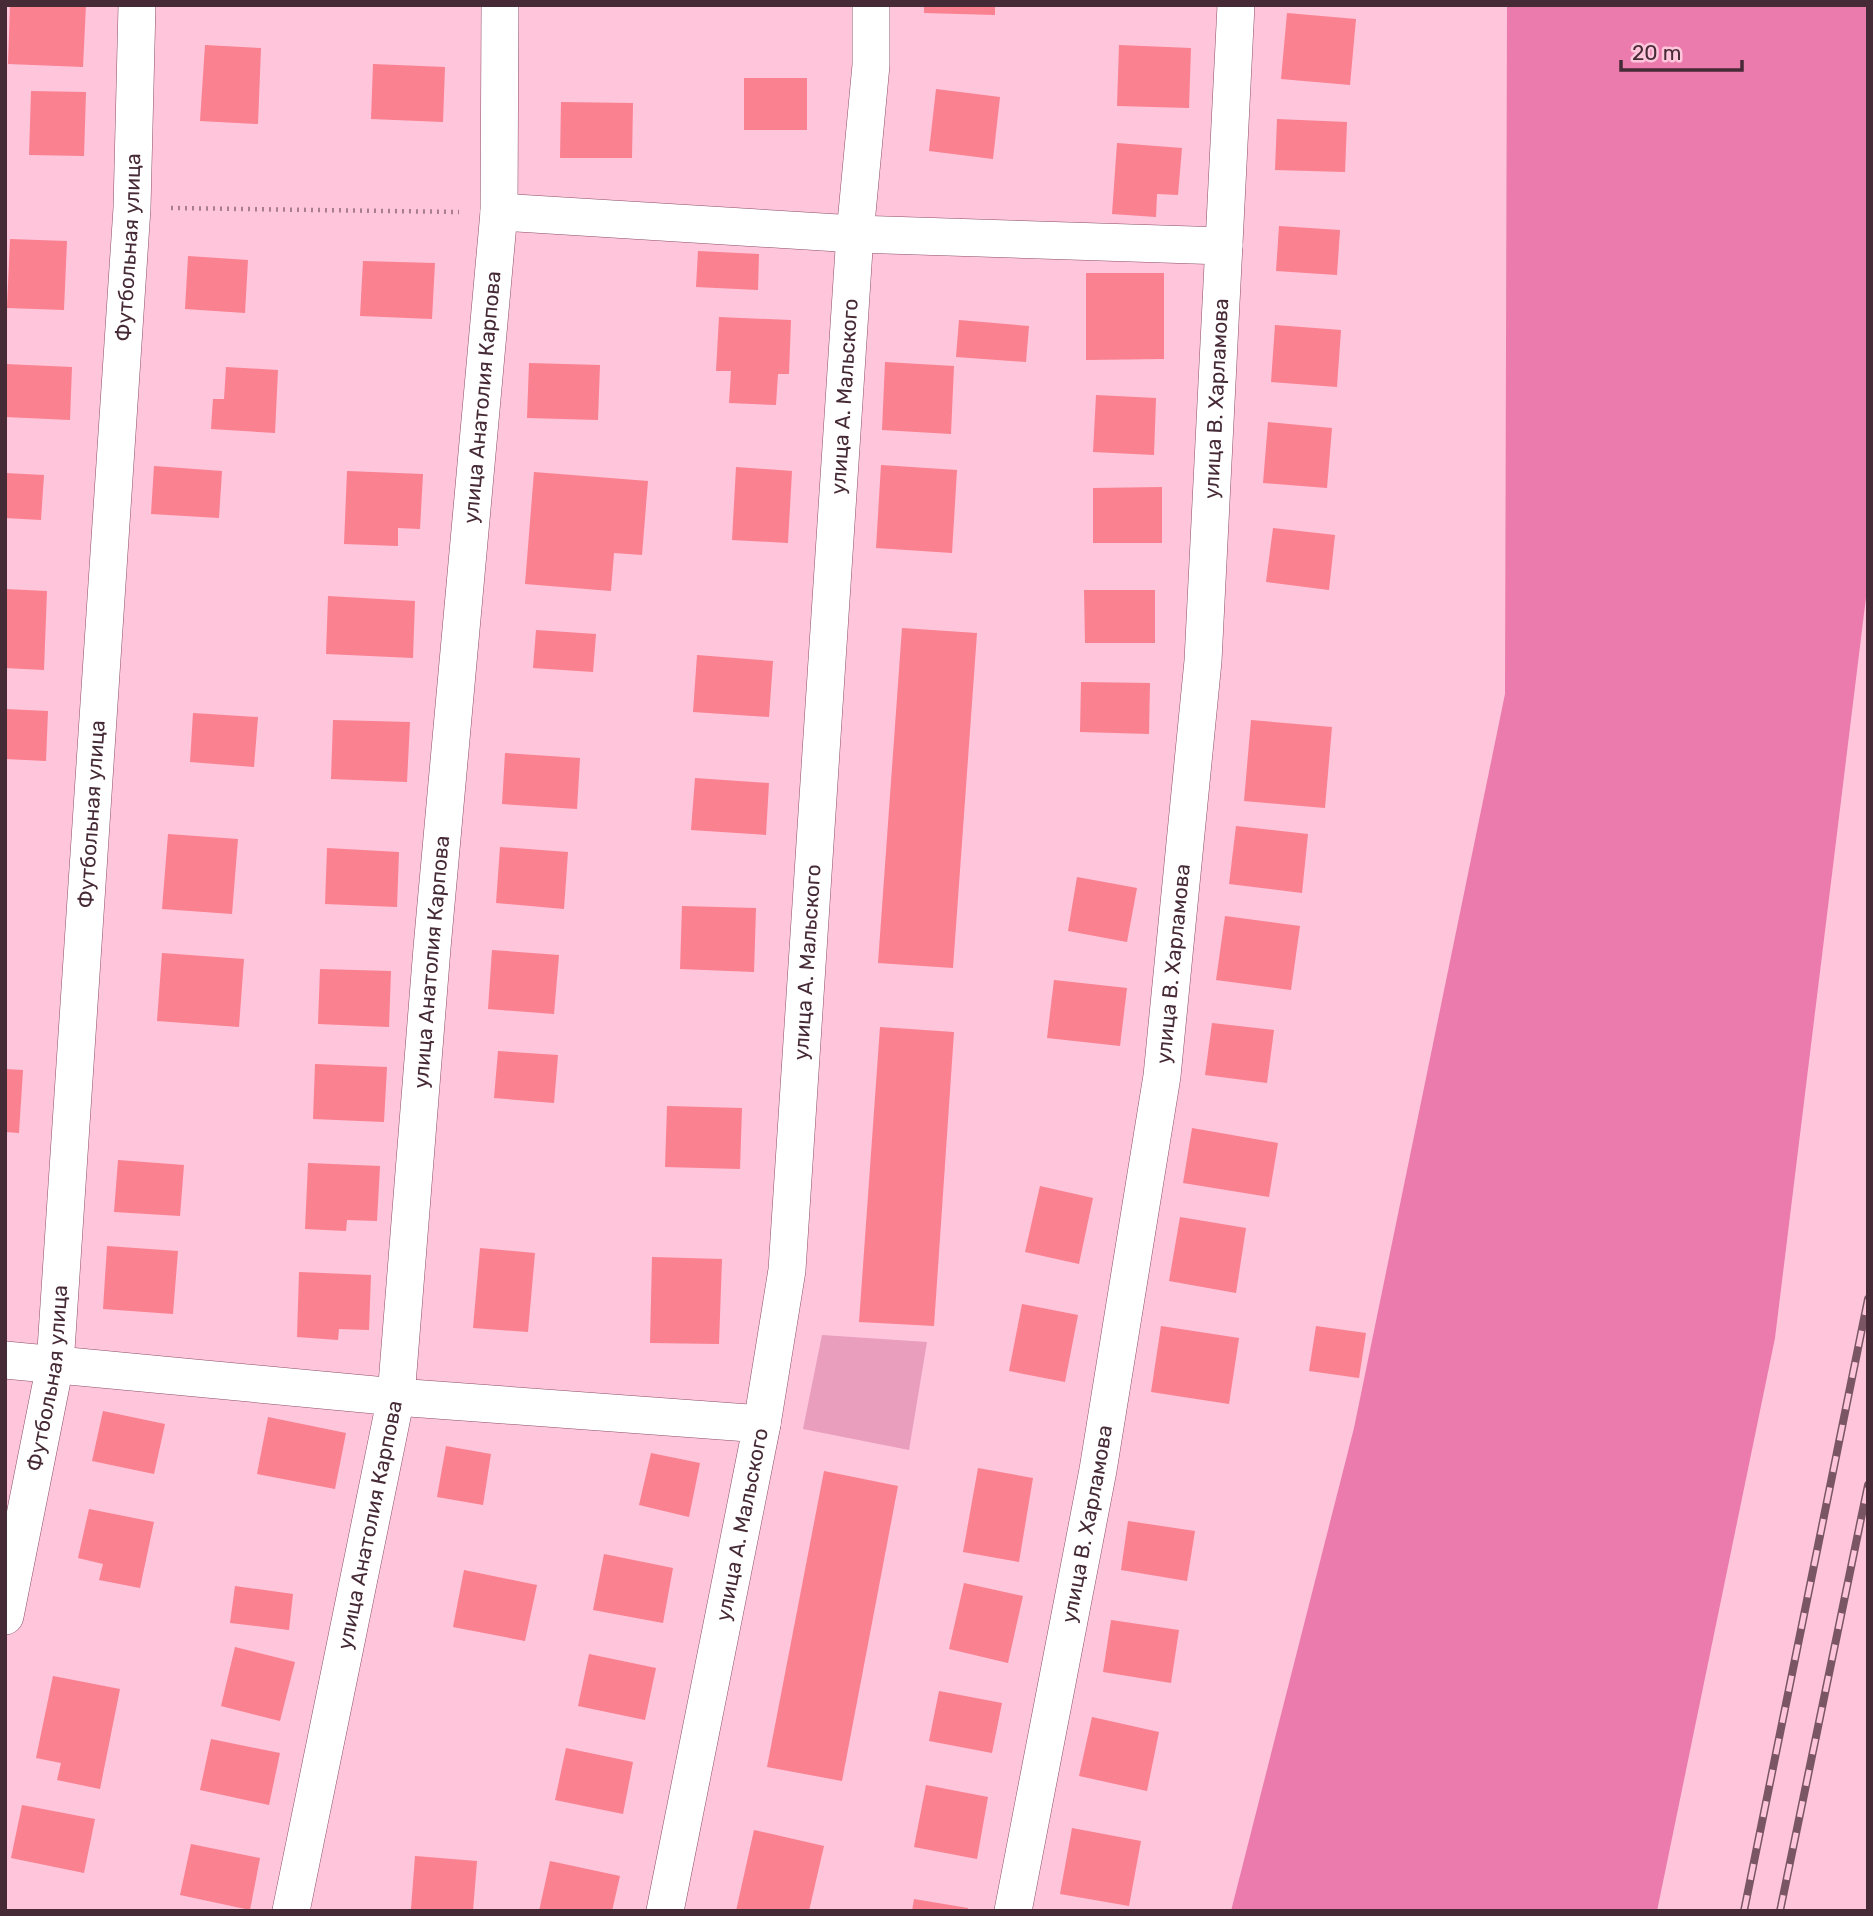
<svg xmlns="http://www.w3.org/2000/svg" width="1873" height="1916" font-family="Rubik,sans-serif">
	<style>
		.green { fill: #e99ebd }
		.forest { fill: #ea7bac }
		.building { fill: #f98190 }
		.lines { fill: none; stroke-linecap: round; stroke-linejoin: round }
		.street-casing { stroke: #8b4e68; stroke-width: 38 }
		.path { stroke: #a87d8e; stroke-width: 4.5; stroke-dasharray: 2 5; stroke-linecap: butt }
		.street { stroke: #fff; stroke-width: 37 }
		.rail-casing { stroke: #7a5665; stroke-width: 8 }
		.rail { stroke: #fec5db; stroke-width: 5; stroke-dasharray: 16; stroke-linecap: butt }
		.labels { text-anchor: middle; stroke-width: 5; stroke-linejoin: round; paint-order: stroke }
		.street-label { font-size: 21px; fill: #462a36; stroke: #fec5db }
	</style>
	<rect width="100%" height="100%" fill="#fec5db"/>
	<polygon class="green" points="822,1335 927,1342 909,1450 803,1429"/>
	<polygon class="forest" points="1507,5 1868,5 1868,581 1775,1338 1657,1911 1231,1911 1354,1428 1505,694"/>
	<g class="building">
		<polygon points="10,5 86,5 83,67 8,64"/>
		<polygon points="924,5 995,5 995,15 924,13"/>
		<polygon points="1287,13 1356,19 1350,85 1281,79"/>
		<polygon points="205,45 261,48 258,124 200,121"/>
		<polygon points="1119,45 1191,48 1189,108 1117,106"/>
		<polygon points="373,64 445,67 443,122 371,119"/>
		<rect x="744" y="78" width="63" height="52"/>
		<polygon points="936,89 1000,97 993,159 929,151"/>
		<polygon points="31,91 86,92 84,156 29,155"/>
		<polygon points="561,102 633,103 632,158 560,158"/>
		<polygon points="1277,119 1347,122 1345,172 1275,170"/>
		<polygon points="1117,143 1182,148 1178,195 1157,194 1156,217 1112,214"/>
		<polygon points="1279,226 1340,230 1337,275 1276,271"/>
		<polygon points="10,239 67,241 64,310 7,308"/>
		<polygon points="698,251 759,254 758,290 696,287"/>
		<polygon points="188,256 248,260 245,313 185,309"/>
		<polygon points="363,261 435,263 432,319 360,316"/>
		<polygon points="1086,273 1164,273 1164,359 1086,360"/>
		<polygon points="719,317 791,320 789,374 778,374 776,405 729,403 731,371 716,371"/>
		<polygon points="959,320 1029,326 1026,362 956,357"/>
		<polygon points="1275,325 1341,330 1337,387 1271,382"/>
		<polygon points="885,362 954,366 951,434 882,430"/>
		<polygon points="529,363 600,365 598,420 527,418"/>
		<polygon points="5,364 72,367 70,420 5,417"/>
		<polygon points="226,367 278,370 275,433 211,429 213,399 224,399"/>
		<polygon points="1096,395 1156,398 1154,455 1093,452"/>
		<polygon points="1268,422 1332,428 1327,488 1263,483"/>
		<polygon points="881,465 957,470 952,553 876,548"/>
		<polygon points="154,466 222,471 219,518 151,514"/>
		<polygon points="736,467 792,471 788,543 732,540"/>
		<polygon points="347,471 423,474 420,529 398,528 398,546 344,544"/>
		<polygon points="534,472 648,481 642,555 614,553 611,591 525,584"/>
		<polygon points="5,473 44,475 41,520 5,518"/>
		<polygon points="1162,487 1162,543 1093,543 1093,488"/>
		<polygon points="1273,528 1335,535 1329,590 1266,582"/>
		<polygon points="5,589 47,591 44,670 5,668"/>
		<polygon points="1084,590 1155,590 1155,643 1085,643"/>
		<polygon points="328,596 415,601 413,658 326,654"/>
		<polygon points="902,628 977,633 953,968 878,963"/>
		<polygon points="536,630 596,634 593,672 533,668"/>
		<polygon points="697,655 773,661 769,717 693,712"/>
		<polygon points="1081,682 1150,683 1149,734 1080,732"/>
		<polygon points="5,709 48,711 46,761 5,759"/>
		<polygon points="193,713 258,717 254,767 190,762"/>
		<polygon points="333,720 410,722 407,782 331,779"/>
		<polygon points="1251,720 1332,727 1325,808 1244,801"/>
		<polygon points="505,753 580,758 577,809 502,804"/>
		<polygon points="695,778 769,783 766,835 691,830"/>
		<polygon points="1236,826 1308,834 1302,893 1229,884"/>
		<polygon points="168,834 238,839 232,914 162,909"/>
		<polygon points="500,847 568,852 564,909 496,903"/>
		<polygon points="327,848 399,852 397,907 325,904"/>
		<polygon points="1077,877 1137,888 1127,942 1068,931"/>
		<polygon points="682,906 756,908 754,972 680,969"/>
		<polygon points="1225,916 1300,926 1291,990 1216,980"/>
		<polygon points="492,950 559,955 554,1014 488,1009"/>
		<polygon points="162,953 244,959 239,1027 157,1021"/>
		<polygon points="320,969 391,971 389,1027 318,1024"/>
		<polygon points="1054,980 1127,988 1120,1046 1047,1038"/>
		<polygon points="1212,1023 1274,1030 1267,1083 1205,1075"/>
		<polygon points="880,1027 954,1032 934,1326 859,1322"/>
		<polygon points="498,1051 558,1055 554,1103 494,1098"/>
		<polygon points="315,1064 387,1067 384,1122 313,1119"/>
		<polygon points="5,1069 23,1070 19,1133 5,1132"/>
		<polygon points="667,1106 742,1108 740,1169 665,1167"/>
		<polygon points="1192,1128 1278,1143 1269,1197 1183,1183"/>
		<polygon points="118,1160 184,1165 180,1216 114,1212"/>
		<polygon points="308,1163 380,1166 377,1221 347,1220 346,1231 305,1229"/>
		<polygon points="1040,1186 1093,1198 1079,1264 1025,1252"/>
		<polygon points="1180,1217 1246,1228 1236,1293 1169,1281"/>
		<polygon points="107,1246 178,1251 173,1314 103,1309"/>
		<polygon points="480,1248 535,1253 528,1332 473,1328"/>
		<polygon points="652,1257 722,1259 719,1344 650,1343"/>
		<polygon points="299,1272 371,1275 369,1330 339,1329 338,1340 297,1337"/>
		<polygon points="1022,1304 1078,1315 1065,1382 1009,1371"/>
		<polygon points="1161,1326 1239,1338 1229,1404 1151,1392"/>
		<polygon points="1316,1326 1366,1333 1359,1378 1309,1371"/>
		<polygon points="103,1411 165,1424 154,1474 92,1461"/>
		<polygon points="268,1417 346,1433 335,1489 257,1474"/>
		<polygon points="446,1446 491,1454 483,1505 437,1497"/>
		<polygon points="651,1453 700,1463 689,1517 639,1505"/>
		<polygon points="978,1468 1033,1478 1019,1562 963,1552"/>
		<polygon points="824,1471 898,1486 842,1781 767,1767"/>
		<polygon points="89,1509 154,1522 140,1588 99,1580 103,1564 78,1558"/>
		<polygon points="1128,1521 1195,1531 1187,1581 1121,1570"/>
		<polygon points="604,1554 673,1568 663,1623 593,1610"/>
		<polygon points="464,1570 537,1585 525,1641 453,1627"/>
		<polygon points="964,1583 1023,1596 1008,1663 949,1649"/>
		<polygon points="235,1586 293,1594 289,1630 230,1623"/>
		<polygon points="1111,1620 1179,1630 1171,1683 1103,1672"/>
		<polygon points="235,1647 295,1662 280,1721 221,1706"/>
		<polygon points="589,1654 656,1668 645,1720 578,1706"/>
		<polygon points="53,1676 120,1689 100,1789 57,1780 61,1763 36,1758"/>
		<polygon points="939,1691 1002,1703 992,1753 929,1741"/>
		<polygon points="1092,1717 1159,1732 1147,1791 1079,1776"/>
		<polygon points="211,1739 280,1753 269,1805 200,1790"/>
		<polygon points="566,1748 633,1762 623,1814 555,1800"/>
		<polygon points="926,1785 988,1797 977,1859 914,1847"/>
		<polygon points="22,1805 95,1819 84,1873 11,1858"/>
		<polygon points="1072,1828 1141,1841 1129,1906 1060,1894"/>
		<polygon points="754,1830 824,1846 809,1911 736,1911"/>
		<polygon points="191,1844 260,1858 250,1910 180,1895"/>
		<polygon points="415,1856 477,1861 473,1911 411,1909"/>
		<polygon points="550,1861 620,1876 612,1911 539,1911"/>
		<polygon points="914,1899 968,1908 968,1911 912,1911"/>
	</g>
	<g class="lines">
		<defs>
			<g id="street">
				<polyline points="499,212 855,234 1224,246"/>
				<polyline points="5,1360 396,1397 762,1424"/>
				<path id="s1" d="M5,1616l50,-251 77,-1157 5,-203"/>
				<path id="s2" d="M291,1911l105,-514 36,-449 67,-736 1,-207"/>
				<path id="s3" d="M665,1911l97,-487 25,-154 68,-1036 16,-169v-60"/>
				<path id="s4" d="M1013,1911l85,-441 64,-394 41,-415 33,-656"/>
			</g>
		</defs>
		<use href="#street" class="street-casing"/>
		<polyline class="path" points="171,208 459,212"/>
		<use href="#street" class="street"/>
		<defs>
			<g id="rail">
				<polyline points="1744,1911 1868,1299"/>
				<polyline points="1780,1911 1868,1485"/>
			</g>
		</defs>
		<use href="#rail" class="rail-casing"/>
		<use href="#rail" class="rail"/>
	</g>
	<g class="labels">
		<g class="street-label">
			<text dy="7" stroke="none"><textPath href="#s1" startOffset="1376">Футбольная улица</textPath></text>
			<text dy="7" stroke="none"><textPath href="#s3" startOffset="1528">улица А. Мальского</textPath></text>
			<text dy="7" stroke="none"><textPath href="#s2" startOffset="1528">улица Анатолия Карпова</textPath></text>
			<text dy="7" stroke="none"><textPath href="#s4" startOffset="1528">улица В. Харламова</textPath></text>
			<text dy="7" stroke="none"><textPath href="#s1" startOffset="808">Футбольная улица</textPath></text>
			<text dy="7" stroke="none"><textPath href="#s2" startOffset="961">улица Анатолия Карпова</textPath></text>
			<text dy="7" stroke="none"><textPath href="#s3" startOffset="961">улица А. Мальского</textPath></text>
			<text dy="7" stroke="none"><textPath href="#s4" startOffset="961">улица В. Харламова</textPath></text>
			<text dy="7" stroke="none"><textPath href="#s1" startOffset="242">Футбольная улица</textPath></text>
			<text dy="7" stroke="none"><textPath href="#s4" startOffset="394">улица В. Харламова</textPath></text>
			<text dy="7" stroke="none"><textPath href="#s2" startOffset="394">улица Анатолия Карпова</textPath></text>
			<text dy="7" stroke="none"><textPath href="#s3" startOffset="394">улица А. Мальского</textPath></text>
		</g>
	</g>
	<rect width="1873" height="1916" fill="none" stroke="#462a36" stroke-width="14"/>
	<path d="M1621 60v10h121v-10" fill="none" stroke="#462a36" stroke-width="3.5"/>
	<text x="1632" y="60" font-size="21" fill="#462a36" stroke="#fec5db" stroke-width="5" paint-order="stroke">20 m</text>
</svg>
